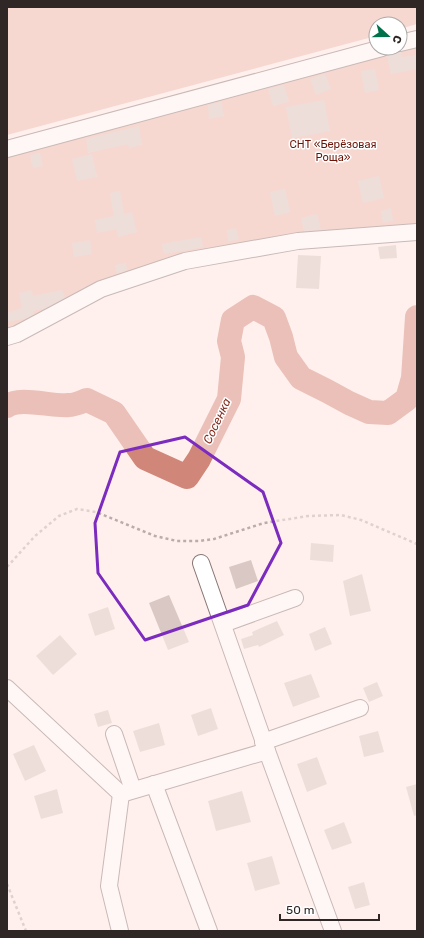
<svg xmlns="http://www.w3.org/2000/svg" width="424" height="938" font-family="Rubik,sans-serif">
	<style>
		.green { fill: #eabab0 }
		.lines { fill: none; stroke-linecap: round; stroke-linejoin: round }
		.river { stroke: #d08678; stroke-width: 24 }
		.building { fill: #dac8c4 }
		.minor-casing { stroke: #877774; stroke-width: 18 }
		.path { stroke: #b9acaa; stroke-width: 2.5; stroke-dasharray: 3 3; stroke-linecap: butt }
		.minor { stroke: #fff; stroke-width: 16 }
		.marked { fill: none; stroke: #7b2cbf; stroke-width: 3; stroke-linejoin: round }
		.labels { text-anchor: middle; stroke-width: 3; stroke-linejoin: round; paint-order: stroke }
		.park-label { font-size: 11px; fill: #6b1306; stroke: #fff }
		.water-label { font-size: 12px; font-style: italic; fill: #852d1f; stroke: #fff }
	</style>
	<rect width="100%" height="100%" fill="#fff0ed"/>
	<g class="green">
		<polygon points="7,7 417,7 417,24 400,29 400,24 376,24 376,36 7,135"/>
		<polygon points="417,40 417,227 143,271 7,333 7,153 389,48 400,48"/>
	</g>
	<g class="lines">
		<path class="river" d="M7,406c13,-10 45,1 62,-1 6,0 12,-3 18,-5l27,13 31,45 42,19 12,-18 30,-60 4,-42 -4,-16 4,-21 20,-13 21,11 7,19 5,20 15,21 26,13 22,12 20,9 19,1 19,-14 6,-21 4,-61"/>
	</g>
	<g class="building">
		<polygon points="401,52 402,57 417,55 417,69 391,74 387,56"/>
		<polygon points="375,69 379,90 365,93 361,71"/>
		<polygon points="325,74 331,89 316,95 310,79"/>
		<polygon points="284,85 289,102 273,106 268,89"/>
		<polygon points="324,100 330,131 292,138 286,107"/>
		<polygon points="221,102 224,116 209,119 208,105"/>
		<polygon points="139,126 142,145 129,148 128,144 88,153 86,139"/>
		<polygon points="40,153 43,166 33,168 30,155"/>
		<polygon points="92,154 97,177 77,181 72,159"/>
		<polygon points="379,176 384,198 363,203 358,181"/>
		<polygon points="285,189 290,212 275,216 270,192"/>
		<polygon points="120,191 124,214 132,212 137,232 118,237 117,229 97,233 95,220 114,216 110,193"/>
		<polygon points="391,208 393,221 383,223 381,211"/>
		<polygon points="317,214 321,230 304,231 301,218"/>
		<polygon points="236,228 239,240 228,241 227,230"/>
		<polygon points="201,237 203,247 164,254 162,244"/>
		<polygon points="90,240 92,254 74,257 72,243"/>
		<polygon points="396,245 397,258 380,259 378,247"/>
		<polygon points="298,255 321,256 319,289 296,288"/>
		<polygon points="126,263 127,270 117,274 115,265"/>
		<polygon points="32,290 33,296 62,290 65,298 46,308 33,311 34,314 28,318 7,322 7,313 22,308 19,293"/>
		<polygon points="311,543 334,545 333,562 310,560"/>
		<polygon points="251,560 258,581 236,589 229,567"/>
		<polygon points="362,574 371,611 350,616 343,581"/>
		<polygon points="169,595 189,642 168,650 149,603"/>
		<polygon points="108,607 115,629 95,636 88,614"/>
		<polygon points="277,621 284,635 259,647 258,645 244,649 241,639 253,635 252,632"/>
		<polygon points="325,627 332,644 315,651 309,634"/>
		<polygon points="60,635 77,654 53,675 36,656"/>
		<polygon points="311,674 320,697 293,707 284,683"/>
		<polygon points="377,682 383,696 369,702 363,688"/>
		<polygon points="211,708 218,729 198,736 191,715"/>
		<polygon points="108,710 112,723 98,727 94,714"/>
		<polygon points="159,723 165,745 140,752 133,731"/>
		<polygon points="378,731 384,752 364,757 359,736"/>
		<polygon points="34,745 46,771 25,781 13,754"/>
		<polygon points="317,757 327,784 307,792 297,764"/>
		<polygon points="417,784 417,815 414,816 406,787"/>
		<polygon points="57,789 63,813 41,819 34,796"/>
		<polygon points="242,791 251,822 216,831 208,801"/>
		<polygon points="344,822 352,843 332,850 324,830"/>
		<polygon points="272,856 280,884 255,891 247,863"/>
		<polygon points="364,882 370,905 355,909 348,887"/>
	</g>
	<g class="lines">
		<defs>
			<g id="minor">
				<polyline points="400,43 417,39"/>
				<polyline points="7,149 382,48"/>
				<polyline points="7,337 17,334 101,289 185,261 298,241 417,232"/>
				<polyline points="201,563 267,751 333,931"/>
				<polyline points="223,624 295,598"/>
				<polyline points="7,688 121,794"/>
				<polyline points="114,734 133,790"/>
				<polyline points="263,742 360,708"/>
				<polyline points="154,784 209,931"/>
				<polyline points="121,794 267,751"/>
				<polyline points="120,931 109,886 121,794"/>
			</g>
		</defs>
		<use href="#minor" class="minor-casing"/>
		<g class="path">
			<polyline points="7,567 35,536 59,516 77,509 96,512 155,536 177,541 199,541 214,539 264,523 308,516 341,515 361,520 417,544"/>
			<polyline points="7,884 26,931"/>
		</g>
		<use href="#minor" class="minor"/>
	</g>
	<path d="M0 0H424V938H0ZM185,437l78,55 18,51 -33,62 -103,35 -47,-67 -3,-50 25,-71z" fill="#fff0ed" fill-opacity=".55" fill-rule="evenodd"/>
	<path class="marked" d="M185,437l78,55 18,51 -33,62 -103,35 -47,-67 -3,-50 25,-71z"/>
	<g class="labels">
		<g class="park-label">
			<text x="333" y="148">СНТ «Берёзовая<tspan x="333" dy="13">Роща»</tspan></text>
		</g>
		<g class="water-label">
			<text transform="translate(217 421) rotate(-65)" y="4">Сосенка</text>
		</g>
	</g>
	<rect width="424" height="938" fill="none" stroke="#2e2726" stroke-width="16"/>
	<g transform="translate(388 36) rotate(111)"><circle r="19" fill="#ffffff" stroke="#aba9a8"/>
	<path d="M0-3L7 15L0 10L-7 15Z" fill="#00714b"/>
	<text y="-6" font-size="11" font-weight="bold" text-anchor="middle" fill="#2e2726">С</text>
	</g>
	<path d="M280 914v6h99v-6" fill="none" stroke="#2e2726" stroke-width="2"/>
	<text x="286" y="914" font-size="12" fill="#2e2726" stroke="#ffffff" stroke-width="3" paint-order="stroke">50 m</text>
</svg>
